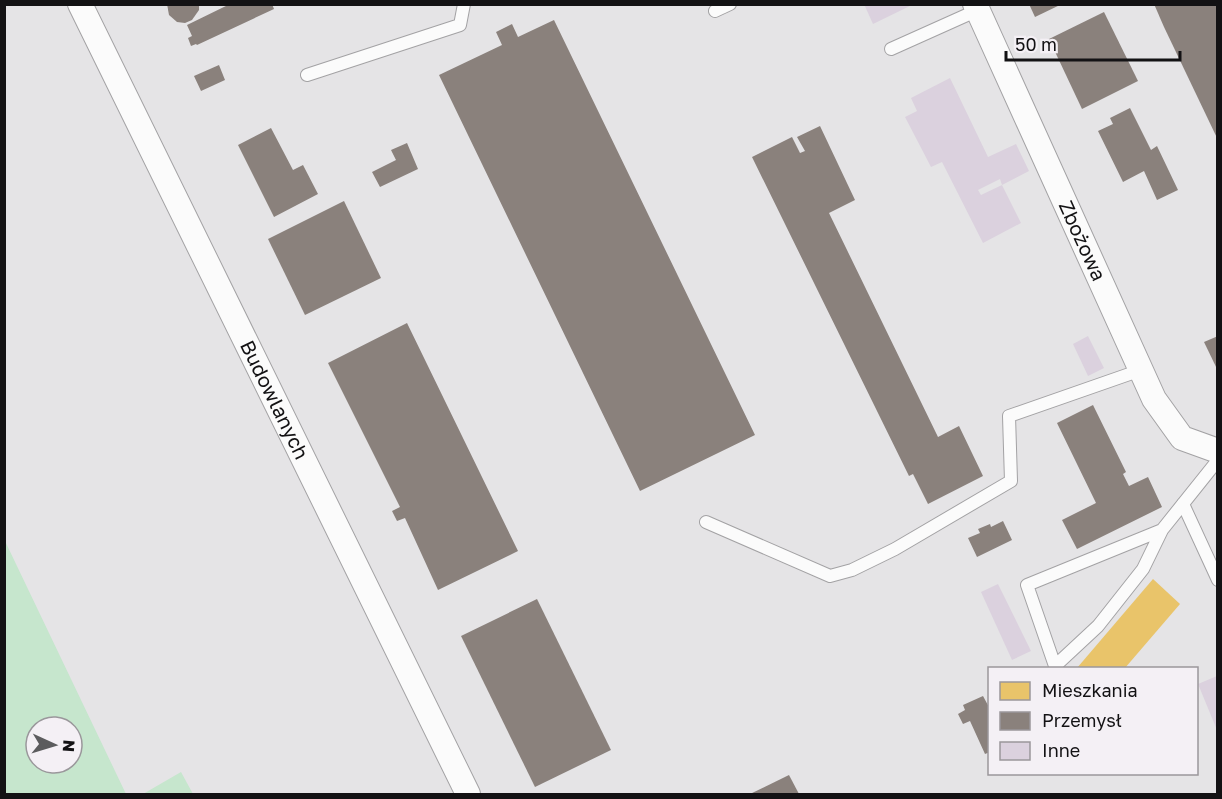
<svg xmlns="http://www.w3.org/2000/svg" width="1222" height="799" font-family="'Golos Text',sans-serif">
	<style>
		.green { fill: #c6e6cd; fill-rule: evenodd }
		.homes { fill: #e9c46a }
		.industry { fill: #8a817c }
		.building { fill: #dbd1de; fill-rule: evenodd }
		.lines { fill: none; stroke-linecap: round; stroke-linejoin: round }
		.service-casing { stroke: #a3a2a4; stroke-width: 14 }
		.minor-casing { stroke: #a3a2a4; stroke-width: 26 }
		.service { stroke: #fbfbfb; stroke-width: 12 }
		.minor { stroke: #fbfbfb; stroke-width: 24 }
		.labels { text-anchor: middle; stroke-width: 6; stroke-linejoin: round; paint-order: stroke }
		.street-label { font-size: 20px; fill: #131214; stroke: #f4f0f5 }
	</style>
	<rect width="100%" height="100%" fill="#e5e4e6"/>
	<g class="green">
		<path d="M5,541l121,253h-121zM36,727h36v36h-36z"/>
		<polygon points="181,772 193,794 143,794"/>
	</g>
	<polygon class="homes" points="1153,579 1180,604 1125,668 1077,668"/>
	<g class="industry">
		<polygon points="167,4 199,4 199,10 192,20 185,23 177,22 169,15"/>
		<polygon points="230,4 272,4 274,9 197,45 196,44 191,46 188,38 192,36 187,25"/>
		<polygon points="1029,4 1062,4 1035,17"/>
		<polygon points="1154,4 1218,4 1218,140 1164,27"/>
		<polygon points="1104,12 1138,81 1082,109 1049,39"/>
		<polygon points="554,20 755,435 640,491 439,75 502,45 496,32 512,24 518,37"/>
		<polygon points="219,65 225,80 201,91 194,76"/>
		<polygon points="1130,108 1151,150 1157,146 1178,190 1157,200 1144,171 1123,182 1098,131 1113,124 1110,118"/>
		<polygon points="820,126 855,200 829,213 938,437 959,426 983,476 928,504 913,474 909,476 752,157 792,137 800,153 805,151 797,137"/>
		<polygon points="271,128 293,170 303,165 318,194 274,217 238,145"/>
		<polygon points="407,143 418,169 380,187 372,172 396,160 391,150"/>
		<polygon points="344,201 381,278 305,315 268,239"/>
		<polygon points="407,323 518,551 438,590 405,518 397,521 392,511 400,507 328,363"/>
		<polygon points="1218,336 1218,371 1204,342"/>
		<polygon points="1093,405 1126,472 1123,474 1129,486 1148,477 1162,507 1077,549 1062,520 1096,503 1057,423"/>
		<polygon points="1003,521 1012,540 977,557 968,538 980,533 978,529 990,524 991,527"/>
		<polygon points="537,599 611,750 535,787 461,636"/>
		<polygon points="983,696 990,709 990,752 985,754 970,721 963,724 958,714 965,710 963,705"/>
		<polygon points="789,775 799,794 750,794"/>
	</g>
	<g class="building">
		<polygon points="864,4 914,4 873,24"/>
		<path d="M950,78l38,79 28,-13 13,27 -27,14 19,38 -38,20 -41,-81 -11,5 -26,-50 12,-6 -6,-13zM1000,179l2,6 -21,10 -3,-5z"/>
		<polygon points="1088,336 1104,368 1088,376 1073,344"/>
		<polygon points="998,584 1031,651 1012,660 981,592"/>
		<polygon points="1217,676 1217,730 1198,684"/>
	</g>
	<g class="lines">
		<defs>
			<g id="service">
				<polyline points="715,11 730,4"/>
				<polyline points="891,49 978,10"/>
				<polyline points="307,75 460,25 464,4"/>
				<polyline points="1183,504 1218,580"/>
				<polyline points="706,522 830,576 852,570 895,549 1011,481 1009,416 1141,370"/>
				<polyline points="1162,530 1027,585 1055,666 1098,626 1143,569 1162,530 1218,460"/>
			</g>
			<g id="minor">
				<path id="s1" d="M80,4l388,790"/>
				<path id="s2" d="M975,4l179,395 28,39 36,13"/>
			</g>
		</defs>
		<use href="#service" class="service-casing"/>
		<use href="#minor" class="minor-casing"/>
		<use href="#service" class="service"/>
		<use href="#minor" class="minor"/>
	</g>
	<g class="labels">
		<g class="street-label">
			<text dy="7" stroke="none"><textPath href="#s2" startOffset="260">Zbożowa</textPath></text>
			<text dy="7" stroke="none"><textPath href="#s1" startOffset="441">Budowlanych</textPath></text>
		</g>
	</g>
	<rect width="1222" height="799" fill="none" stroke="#131214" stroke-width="12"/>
	<rect x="988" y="667" width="210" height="108" fill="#f4f0f5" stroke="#9a979b" stroke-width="1.5"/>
	<rect x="1000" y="682" width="30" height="18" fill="#e9c46a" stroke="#9a979b" stroke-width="1.5"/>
	<text x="1042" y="697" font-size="18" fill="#131214">Mieszkania</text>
	<rect x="1000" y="712" width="30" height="18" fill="#8a817c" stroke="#9a979b" stroke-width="1.5"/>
	<text x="1042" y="727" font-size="18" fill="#131214">Przemysł</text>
	<rect x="1000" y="742" width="30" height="18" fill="#dbd1de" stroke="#9a979b" stroke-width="1.5"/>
	<text x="1042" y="757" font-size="18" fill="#131214">Inne</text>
	<g transform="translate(54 745) rotate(94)"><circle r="28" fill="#f4f0f5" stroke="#9a979b" stroke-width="1.5"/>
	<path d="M0-4.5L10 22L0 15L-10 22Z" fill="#5c5c5e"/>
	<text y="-9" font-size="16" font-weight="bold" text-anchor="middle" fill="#131214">N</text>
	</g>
	<path d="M1006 51v9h174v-9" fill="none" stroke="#131214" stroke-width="3"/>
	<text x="1015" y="51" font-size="18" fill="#131214" stroke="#f4f0f5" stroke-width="4.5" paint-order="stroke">50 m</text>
</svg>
